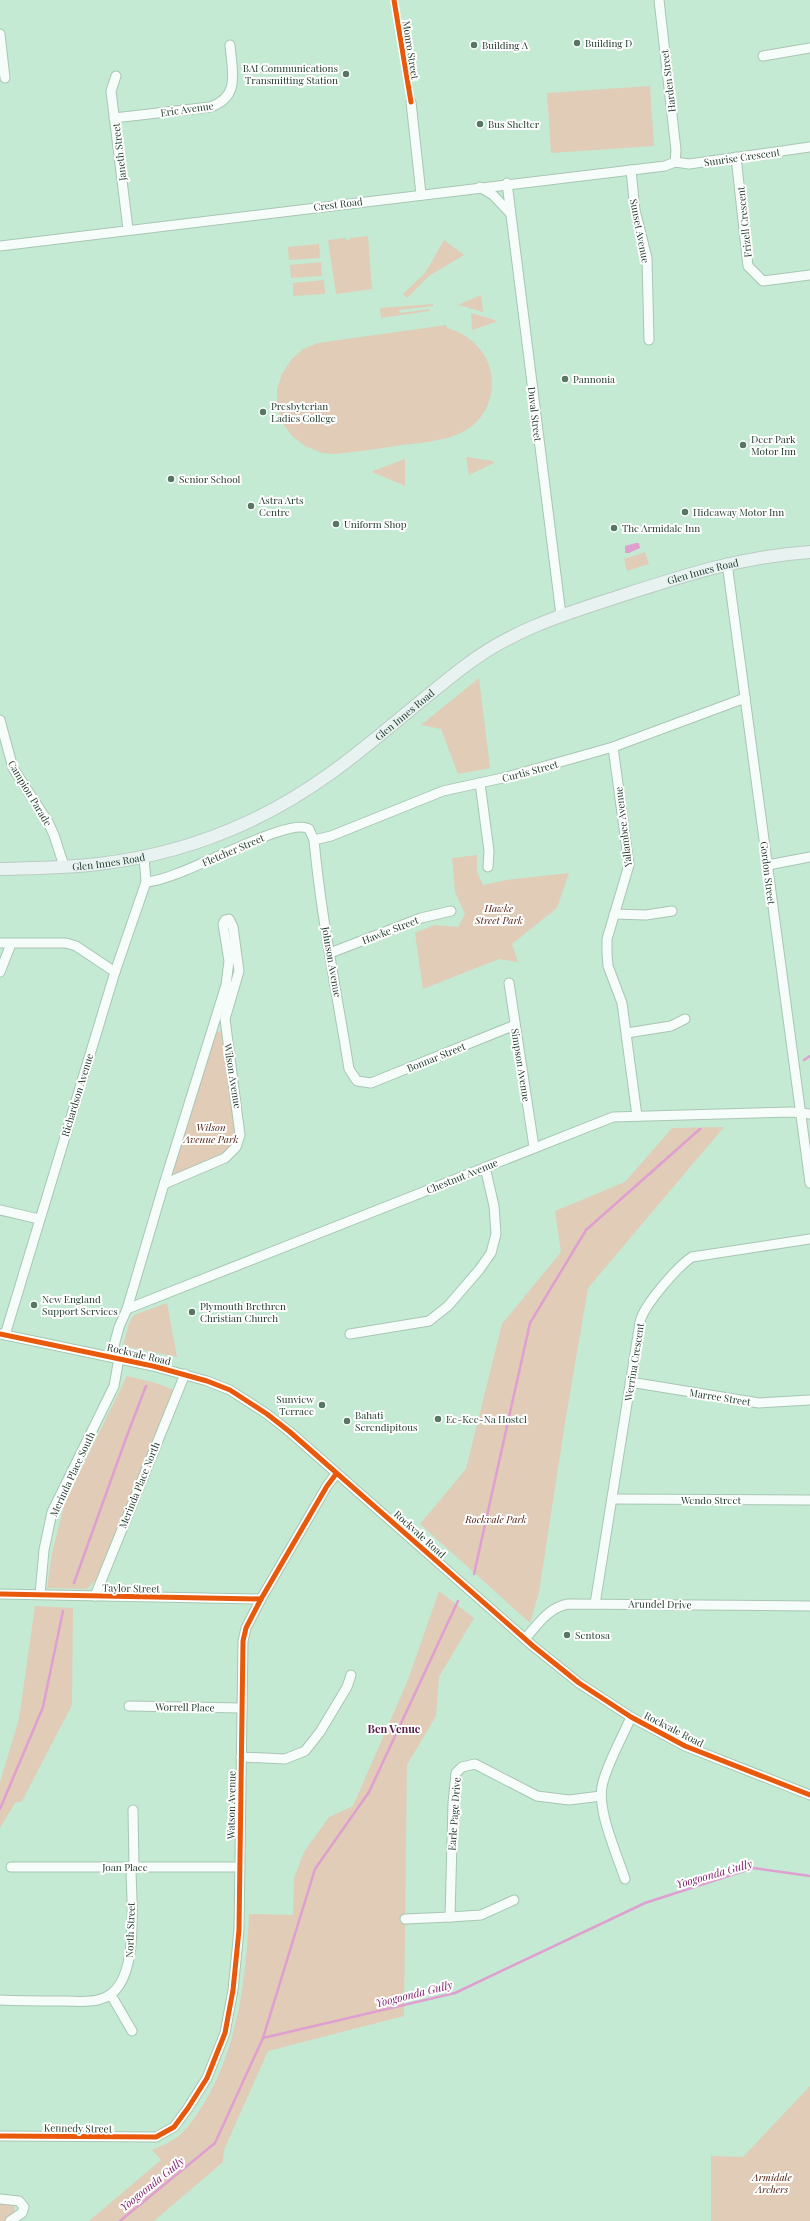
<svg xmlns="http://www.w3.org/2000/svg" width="810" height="2221" font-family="'Playfair Display',serif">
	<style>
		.green { fill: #e1ccb7 }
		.water { fill: #df9fd0 }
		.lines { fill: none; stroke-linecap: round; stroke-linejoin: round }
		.stream { stroke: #df9fd0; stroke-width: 2.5 }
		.minor-casing { stroke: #a8c6b4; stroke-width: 11 }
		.major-casing { stroke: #b8ccc1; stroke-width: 14 }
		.minor { stroke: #f6fcf9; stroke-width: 9 }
		.major { stroke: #e8f2f1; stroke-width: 12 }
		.cycleway-casing { stroke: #fff; stroke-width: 8 }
		.cycleway { stroke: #e8590c; stroke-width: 5 }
		.poi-dot { fill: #577664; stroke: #fff; stroke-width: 1.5 }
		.labels { text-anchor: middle; stroke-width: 4; stroke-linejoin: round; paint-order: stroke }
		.poi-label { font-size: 10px; fill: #1c3828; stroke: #fff; text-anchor: start }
		.street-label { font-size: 10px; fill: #1c3828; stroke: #fff }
		.park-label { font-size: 10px; font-style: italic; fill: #512112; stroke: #fff }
		.neighbourhood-label { font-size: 11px; font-weight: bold; fill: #58204b; stroke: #fff }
		.water-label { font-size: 11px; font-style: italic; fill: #81236e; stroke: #fff }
	</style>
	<rect width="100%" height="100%" fill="#c4ead4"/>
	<g class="green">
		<polygon points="650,86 654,146 551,153 547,93"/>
		<polygon points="368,236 372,289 336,294 328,240 346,238 346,240 350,240 350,238"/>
		<polygon points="444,240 464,255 429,276 407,298 403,294 425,273"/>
		<polygon points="319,244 320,258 289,260 288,247"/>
		<polygon points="321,262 322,276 291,278 290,265"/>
		<polygon points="324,280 325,294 293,296 293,283"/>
		<polygon points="481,295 483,312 459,305 460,304"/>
		<polygon points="433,304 433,306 399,310 400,313 430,309 430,311 381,318 380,308"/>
		<polygon points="471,313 495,320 496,322 472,330"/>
		<path d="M446,325l1,3c19,5 35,18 42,37 4,13 4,27 -1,39 -15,38 -58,37 -92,42 -20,3 -41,6 -61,8l-13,-1 -17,-7 -13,-10 -10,-14 -5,-16v-17l5,-15 9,-14 12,-11 15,-6z"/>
		<polygon points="466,457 493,461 494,463 469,475"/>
		<polygon points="405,459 405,486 372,472 373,471"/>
		<polygon points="645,552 649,564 627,571 624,559"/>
		<polygon points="479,678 490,768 458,774 441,729 421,725"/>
		<polygon points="477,855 477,872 483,885 506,880 569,873 557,908 512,944 518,962 499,959 423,989 415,933 434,925 458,927 465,914 455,892 452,858"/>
		<polygon points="220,1031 223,1035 237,1133 230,1152 174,1175 172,1173 215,1034"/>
		<polygon points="724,1127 588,1288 565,1423 539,1592 530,1623 420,1524 466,1469 502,1324 561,1252 555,1211 625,1182 672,1128"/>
		<polygon points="167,1303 177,1357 123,1346 129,1323 134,1315"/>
		<polygon points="127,1376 156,1383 174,1390 96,1580 87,1589 47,1588 52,1553 65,1502"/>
		<path d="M439,1591l35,27 -35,59 -3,39 -29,49 -3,251 -136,35 -44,99 -1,12 -69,59h-65l72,-61 -9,-10c9,-4 22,-9 29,-16 9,-8 15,-19 22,-29 35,-58 43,-125 46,-191l44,1 1,-37 10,-26 25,-35 24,-11 55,-126z"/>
		<polygon points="35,1606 73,1608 72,1705 22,1801 15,1803 0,1828 0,1782 19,1719"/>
		<polygon points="810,2086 810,2221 711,2221 711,2156 743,2157"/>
		<polygon points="4,2200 14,2206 15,2213 7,2221 0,2221 0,2201"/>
	</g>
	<polygon class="water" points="636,543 639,543 640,548 629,553 625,553 625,546"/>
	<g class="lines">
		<g class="stream">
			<polyline points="804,1060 810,1056"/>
			<polyline points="474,1574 530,1323 586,1230 700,1129"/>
			<polyline points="74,1583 125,1441 146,1386"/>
			<polyline points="0,1809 43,1707 63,1611"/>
			<polyline points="263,2038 315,1869 369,1792 458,1601"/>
			<polyline points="120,2221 215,2143 263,2038 455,1993 645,1903 753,1868 810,1876"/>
		</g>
		<defs>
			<g id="minor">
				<polyline points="659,0 676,150 675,162"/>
				<polyline points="0,34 5,78"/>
				<polyline points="763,56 810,48"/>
				<polyline points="116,76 111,91 128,229"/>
				<polyline points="411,102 421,194"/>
				<path d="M114,118l96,-11c31,-10 22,-36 20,-62"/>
				<polyline points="736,157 748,266 763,281 810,275"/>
				<polyline points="675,162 689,164 810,147"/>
				<polyline points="631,170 635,210 647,258 649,340"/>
				<polyline points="507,183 561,615"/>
				<polyline points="480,187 493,195 510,213"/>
				<polyline points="0,246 665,166 675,162"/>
				<polyline points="727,563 810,1183"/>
				<polyline points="0,720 13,768 48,822 54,835 64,866"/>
				<polyline points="613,747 629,865 607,939 607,953 608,966 622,1003 637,1116"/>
				<polyline points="480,783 489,851 488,867"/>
				<polyline points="314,840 331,836 443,791 507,777 613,747 745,698"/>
				<polyline points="768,865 810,857"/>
				<path d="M146,882c34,-1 142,-67 163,-53l5,11c7,77 23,153 35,229l8,12 14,2 144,-58"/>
				<polyline points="614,914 646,915 672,911"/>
				<polyline points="0,943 66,943 76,946 115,972"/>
				<polyline points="330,953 421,918 451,911"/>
				<polyline points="0,972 11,944"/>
				<polyline points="509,983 534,1147"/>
				<polyline points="627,1033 671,1026 685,1019"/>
				<polyline points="0,1210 39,1219"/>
				<polyline points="127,1309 613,1117 792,1112 810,1114"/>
				<polyline points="0,1334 153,1366 207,1381 230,1390 267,1414 290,1432 533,1646 579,1683 631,1717 685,1746 810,1795"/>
				<polyline points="350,1334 429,1321 448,1306 479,1270 491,1253 496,1234 494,1206 485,1167"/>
				<polyline points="5,1335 115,972 146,882 144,857"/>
				<polyline points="111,1357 119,1327 127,1309 164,1184 226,985 229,961 223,924 225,920 229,919 233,927 239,971 225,1019 240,1135 236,1147 225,1158 164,1184"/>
				<polyline points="630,1382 759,1403 810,1400"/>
				<polyline points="612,1499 810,1500"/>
				<polyline points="0,1594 261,1599"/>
				<polyline points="40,1594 44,1550 52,1512 114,1386 119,1358"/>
				<polyline points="95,1596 185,1374"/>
				<path d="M595,1604l45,-282c3,-16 38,-56 52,-65l118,-18"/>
				<path d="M525,1639c12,-14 24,-32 43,-35l242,2"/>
				<polyline points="129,1706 242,1708"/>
				<polyline points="241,1757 285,1759 305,1751 320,1732 347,1687 351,1675"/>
				<polyline points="133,1810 134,1867"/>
				<polyline points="11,1867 240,1867"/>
				<path d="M625,1879c-8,-25 -30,-72 -22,-97 6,-22 19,-44 28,-65"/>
				<polyline points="450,1917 481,1915 514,1900"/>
				<polyline points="405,1919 450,1917 453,1803 456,1773 462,1767 475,1764 537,1796 569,1800 601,1796"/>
				<polyline points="111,1995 132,2031"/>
				<path d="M0,2000c21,1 43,1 64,1 12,0 25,2 37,-2 41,-11 30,-99 30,-132"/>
				<polyline points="0,2136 156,2137 174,2127 188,2108 207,2078 225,2033 233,1990 239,1930 243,1641 246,1628 261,1599 327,1486 336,1474"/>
				<polyline points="0,2199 19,2201 24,2207 22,2213 10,2221"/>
			</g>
			<g id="major">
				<path id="s1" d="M0,869c32,-1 66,-1 98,-5 52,-6 103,-20 150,-42 87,-40 143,-100 217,-156 44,-34 93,-50 146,-67 68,-22 126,-42 199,-47"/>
			</g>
		</defs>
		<use href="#minor" class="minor-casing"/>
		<use href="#major" class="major-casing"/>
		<use href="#minor" class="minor"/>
		<use href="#major" class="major"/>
		<defs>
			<g id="cycleway">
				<polyline points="394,0 411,102"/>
				<polyline points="0,1334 153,1366 207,1381 230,1390 267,1414 290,1432 533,1646 579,1683 631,1717 685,1746 810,1795"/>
				<polyline points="0,1594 261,1599"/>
				<polyline points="0,2136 156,2137 174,2127 188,2108 207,2078 225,2033 233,1990 239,1930 243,1641 246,1628 261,1599 327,1486 336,1474"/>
			</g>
		</defs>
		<use href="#cycleway" class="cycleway-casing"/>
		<use href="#cycleway" class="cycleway"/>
	</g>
	<g class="poi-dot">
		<circle cx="577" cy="43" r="4"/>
		<circle cx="474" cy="45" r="4"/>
		<circle cx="346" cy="74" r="4"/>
		<circle cx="480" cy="124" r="4"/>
		<circle cx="565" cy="379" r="4"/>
		<circle cx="263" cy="412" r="4"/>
		<circle cx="743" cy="445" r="4"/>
		<circle cx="171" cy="479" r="4"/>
		<circle cx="251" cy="506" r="4"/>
		<circle cx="685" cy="512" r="4"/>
		<circle cx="336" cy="524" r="4"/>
		<circle cx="614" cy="528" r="4"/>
		<circle cx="34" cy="1305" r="4"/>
		<circle cx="192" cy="1312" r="4"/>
		<circle cx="322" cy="1405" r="4"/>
		<circle cx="438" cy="1419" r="4"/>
		<circle cx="347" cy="1421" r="4"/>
		<circle cx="567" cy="1635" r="4"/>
	</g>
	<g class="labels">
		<g class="poi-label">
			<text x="585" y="47">Building D</text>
			<text x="482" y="49">Building A</text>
			<text x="338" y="72" text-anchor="end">BAI Communications<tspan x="338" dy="12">Transmitting Station</tspan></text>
			<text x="488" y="128">Bus Shelter</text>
			<text x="573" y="383">Pannonia</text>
			<text x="271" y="410">Presbyterian<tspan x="271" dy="12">Ladies College</tspan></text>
			<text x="751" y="443">Deer Park<tspan x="751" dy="12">Motor Inn</tspan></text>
			<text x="179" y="483">Senior School</text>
			<text x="259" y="504">Astra Arts<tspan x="259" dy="12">Centre</tspan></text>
			<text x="693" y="516">Hideaway Motor Inn</text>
			<text x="344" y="528">Uniform Shop</text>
			<text x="622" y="532">The Armidale Inn</text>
			<text x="42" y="1303">New England<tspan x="42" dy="12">Support Services</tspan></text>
			<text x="200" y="1310">Plymouth Brethren<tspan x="200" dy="12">Christian Church</tspan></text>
			<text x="314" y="1403" text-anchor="end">Sunview<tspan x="314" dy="12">Terrace</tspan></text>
			<text x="355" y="1419">Bahati<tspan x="355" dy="12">Serendipitous</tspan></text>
			<text x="446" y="1423">Ee-Kee-Na Hostel</text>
			<text x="575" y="1639">Sentosa</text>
		</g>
		<g class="street-label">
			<text transform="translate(411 50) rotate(81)" y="4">Monro Street</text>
			<text transform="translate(668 81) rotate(-97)" y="4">Harden Street</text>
			<text transform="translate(187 109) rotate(-8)" y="4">Eric Avenue</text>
			<text transform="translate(119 152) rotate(-97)" y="4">Janeth Street</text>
			<text transform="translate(742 157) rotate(-8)" y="4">Sunrise Crescent</text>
			<text transform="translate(338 204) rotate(-7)" y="4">Crest Road</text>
			<text transform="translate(744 222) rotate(-96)" y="4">Frizell Crescent</text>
			<text transform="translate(640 231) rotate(79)" y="4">Sunset Avenue</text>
			<text transform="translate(535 414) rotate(83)" y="4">Duval Street</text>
			<text dy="4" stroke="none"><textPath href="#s1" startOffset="780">Glen Innes Road</textPath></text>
			<text dy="4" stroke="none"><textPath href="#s1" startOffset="445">Glen Innes Road</textPath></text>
			<text transform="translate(530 771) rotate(-15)" y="4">Curtis Street</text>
			<text transform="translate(30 793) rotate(59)" y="4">Campion Parade</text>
			<text transform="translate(623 827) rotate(-97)" y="4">Yallambee Avenue</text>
			<text transform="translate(233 850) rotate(-23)" y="4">Fletcher Street</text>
			<text dy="4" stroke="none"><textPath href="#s1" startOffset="109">Glen Innes Road</textPath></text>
			<text transform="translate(768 873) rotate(83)" y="4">Gordon Street</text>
			<text transform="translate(390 930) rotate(-21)" y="4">Hawke Street</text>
			<text transform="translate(332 962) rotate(80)" y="4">Johnson Avenue</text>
			<text transform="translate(436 1057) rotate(-22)" y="4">Bonnar Street</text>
			<text transform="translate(521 1065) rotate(81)" y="4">Simpson Avenue</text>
			<text transform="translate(233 1076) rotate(81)" y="4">Wilson Avenue</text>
			<text transform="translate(77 1095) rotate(-73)" y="4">Richardson Avenue</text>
			<text transform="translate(462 1176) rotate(-22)" y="4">Chestnut Avenue</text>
			<text transform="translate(139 1354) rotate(13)" y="4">Rockvale Road</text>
			<text transform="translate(634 1362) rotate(-81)" y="4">Werrina Crescent</text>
			<text transform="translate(720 1397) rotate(9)" y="4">Marree Street</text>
			<text transform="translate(72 1474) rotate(-65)" y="4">Merinda Place South</text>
			<text transform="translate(139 1485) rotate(-68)" y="4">Merinda Place North</text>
			<text x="711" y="1504">Wendo Street</text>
			<text transform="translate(420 1534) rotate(42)" y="4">Rockvale Road</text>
			<text transform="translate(131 1588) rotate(1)" y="4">Taylor Street</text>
			<text transform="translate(660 1604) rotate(1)" y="4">Arundel Drive</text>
			<text transform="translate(185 1707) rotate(1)" y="4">Worrell Place</text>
			<text transform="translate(674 1729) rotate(27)" y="4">Rockvale Road</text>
			<text transform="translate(231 1805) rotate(-89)" y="4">Watson Avenue</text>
			<text transform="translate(454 1814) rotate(-86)" y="4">Earle Page Drive</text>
			<text x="125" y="1871">Joan Place</text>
			<text transform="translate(130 1930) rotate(-88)" y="4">North Street</text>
			<text transform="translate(78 2128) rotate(1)" y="4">Kennedy Street</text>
		</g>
		<g class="park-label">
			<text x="499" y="912">Hawke<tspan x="499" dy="12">Street Park</tspan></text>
			<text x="211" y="1131">Wilson<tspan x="211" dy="12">Avenue Park</tspan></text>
			<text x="496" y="1523">Rockvale Park</text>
			<text x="772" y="2181">Armidale<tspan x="772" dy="12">Archers</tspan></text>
		</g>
		<g class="neighbourhood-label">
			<text x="394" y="1733">Ben Venue</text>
		</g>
		<g class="water-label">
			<text transform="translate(714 1874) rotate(-16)" y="4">Yoogoonda Gully</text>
			<text transform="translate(414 1994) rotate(-14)" y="4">Yoogoonda Gully</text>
			<text transform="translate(152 2184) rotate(-39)" y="4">Yoogoonda Gully</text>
		</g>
	</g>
</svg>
